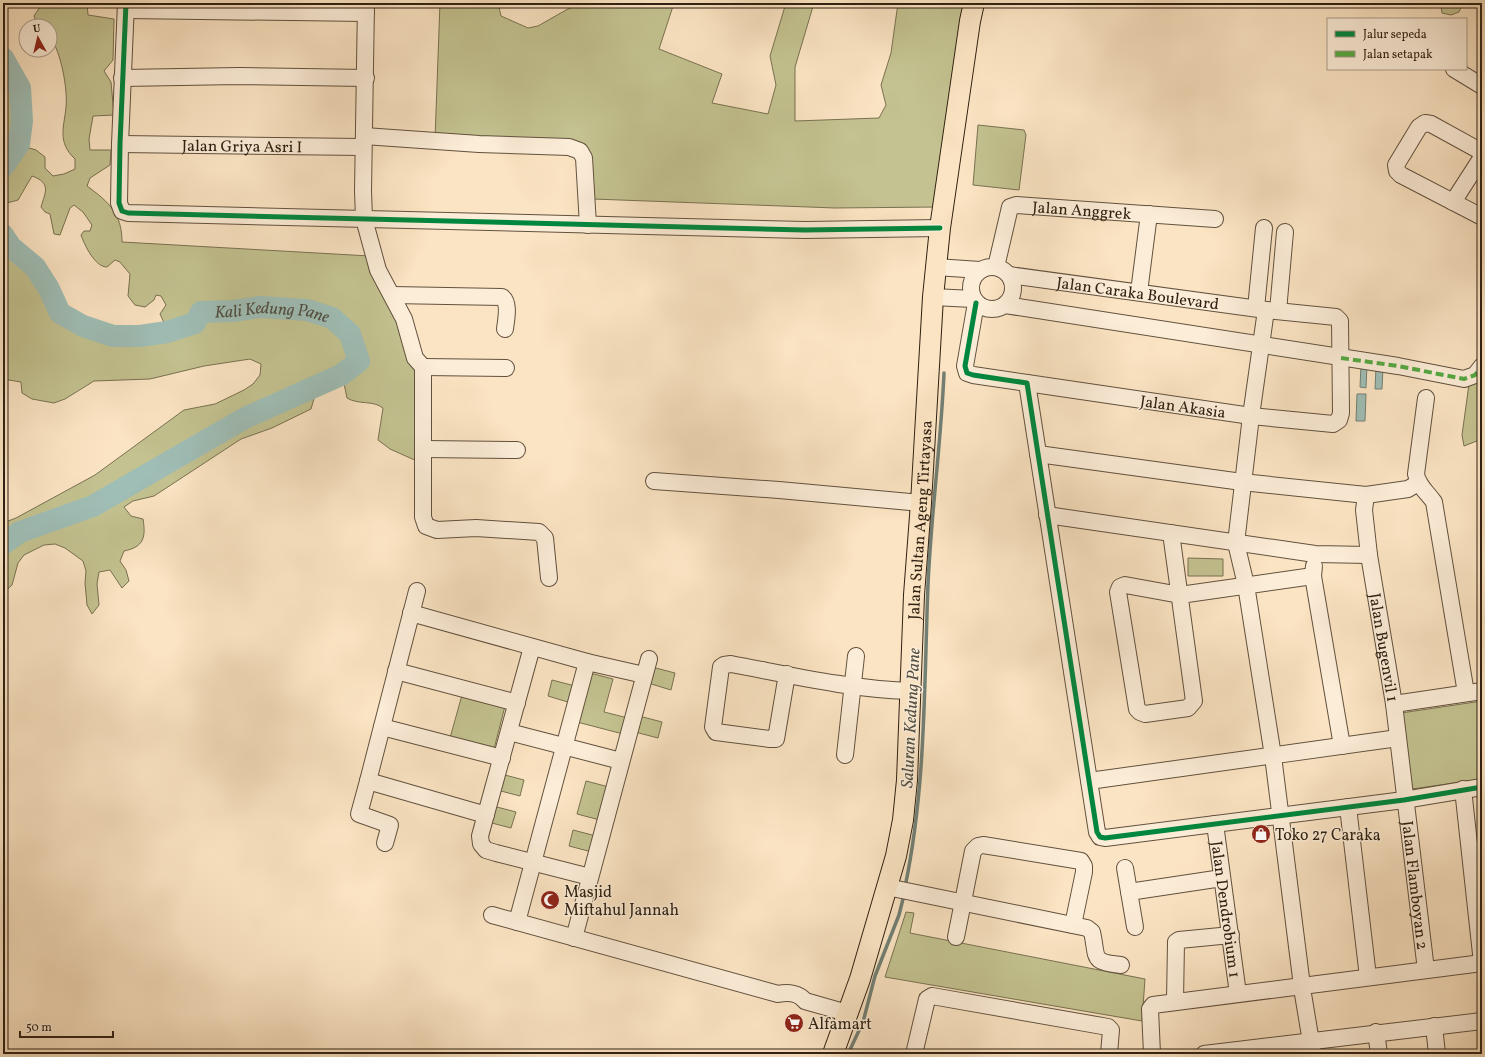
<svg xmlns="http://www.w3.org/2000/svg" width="1485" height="1057" font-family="Vollkorn,serif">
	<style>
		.green { fill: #c3c290; stroke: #797151 }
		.water { fill: #9fbeb6; stroke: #727f74 }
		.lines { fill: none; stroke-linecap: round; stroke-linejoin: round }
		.stream { stroke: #727f74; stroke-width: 3.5 }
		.river { stroke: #9fbeb6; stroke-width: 22 }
		.minor-casing { stroke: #62513e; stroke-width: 18 }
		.major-casing { stroke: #2f2012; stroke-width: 22 }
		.minor { stroke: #fcedd8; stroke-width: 16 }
		.major { stroke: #fbe4c3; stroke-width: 20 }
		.quiet { stroke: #54aa42; stroke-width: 4; stroke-dasharray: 8 4; stroke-linecap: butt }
		.cycleway-casing { stroke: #fcedd8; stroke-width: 8 }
		.cycleway { stroke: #00873e; stroke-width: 5 }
		.labels { text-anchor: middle; stroke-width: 3; stroke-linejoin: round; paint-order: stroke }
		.street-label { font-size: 16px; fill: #2f2012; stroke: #fcedd8 }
		.poi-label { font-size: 16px; fill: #2f2012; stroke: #fcedd8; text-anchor: start }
		.water-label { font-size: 17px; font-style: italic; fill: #514f43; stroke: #fcedd8 }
	</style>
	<rect width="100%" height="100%" fill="#fbe4c3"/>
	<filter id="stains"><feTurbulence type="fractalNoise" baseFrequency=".005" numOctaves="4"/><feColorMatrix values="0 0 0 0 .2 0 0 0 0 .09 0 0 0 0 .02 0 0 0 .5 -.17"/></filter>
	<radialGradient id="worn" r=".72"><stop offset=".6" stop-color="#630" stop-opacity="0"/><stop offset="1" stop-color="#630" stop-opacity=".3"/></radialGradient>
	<g class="green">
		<path d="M39,3h48l1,12 26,4 -1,41 -9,11 7,11 3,33 -21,1 -4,23 1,11h21l-1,15 -20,13 -3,8c22,16 35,28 35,56l248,14 42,103 9,31 -2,72 -29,-13 -12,-9 5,-32c-10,-8 -25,-3 -36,-10l-4,-19 21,-16c-3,-10 -5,-24 -11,-32 -30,-42 -110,-25 -155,-24l-6,12 -26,8 -6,-13 6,-9 -5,-9 -5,-1 -2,5 -9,7 -10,-2 -7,-9 2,-22 -10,-12 -5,-2 -8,7c-12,0 -22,-21 -26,-32l3,-4h6l2,-6 -9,-13 -9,-7 -4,3 -10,27 -6,-1 -4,-20 -5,-2 -4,-5c4,-14 11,-24 -9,-31l-14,24 -15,4v-30l20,-28 13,4 9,7v11l8,8 11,-2 11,-5v-10c-18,-17 -11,-31 -9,-52 2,-16 -5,-57 -16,-69v-12h-12l-4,-10 6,-9z"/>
		<polygon points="440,3 498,3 501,16 528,28 538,26 566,10 583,3 674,3 659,49 722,74 712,103 768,114 776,85 770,56 786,3 814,3 795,67 795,121 879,118 886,105 881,85 891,53 898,3 965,3 938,207 835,208 593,199 585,144 435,139"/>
		<polygon points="1444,3 1458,3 1462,5 1459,12 1451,15 1442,13 1441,7"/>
		<polygon points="3,68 15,89 17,121 14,143 3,160"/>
		<polygon points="978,125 1024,130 1026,135 1019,190 973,185"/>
		<path d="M3,243l4,7 24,20 14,21 11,25 25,14 31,11 28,-1 28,-4 30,-10 6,-10c38,-1 115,-17 141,20 5,6 6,17 8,24l-15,11 -95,43 -152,88 -73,26 -15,10v-15l13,-5 79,-43 89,-65 31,-6 29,-14 9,-6 7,-9 1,-11 -11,-5 -46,7 -54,13 -56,2 -29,18 -11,4 -22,-4 -10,-6 -1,-11 -18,-3z"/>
		<polygon points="1482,372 1482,439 1464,446 1462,435 1469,384"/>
		<path d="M316,392l-5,17 -39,19 -31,11 -87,57 -21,5 -9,6 7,9 12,3c3,18 1,28 -19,32l-4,10 6,9 3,11 -7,7 -12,-18 -11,2 -2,12 2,21 -7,9 -5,-9 -2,-22 1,-12 -3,-10 -18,-13 -10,-4 -11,1 -20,10 -6,8 -6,22 -9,8 1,-44 18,-13 73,-26 152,-88z"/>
		<polygon points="1188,558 1223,559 1223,576 1188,576"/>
		<polygon points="652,667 675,673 671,690 648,683"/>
		<polygon points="590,673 613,679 604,712 628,718 623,734 577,722"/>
		<polygon points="552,680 575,686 571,703 548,696"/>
		<polygon points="462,695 505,706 494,749 450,738"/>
		<polygon points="1482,701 1482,779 1412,789 1401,713"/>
		<polygon points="639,716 662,722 658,738 635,732"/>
		<polygon points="501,774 524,780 520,796 497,790"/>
		<polygon points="586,781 609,787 600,820 577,814"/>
		<polygon points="493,806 516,812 511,828 488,822"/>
		<polygon points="573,830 596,836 592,852 569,846"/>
		<polygon points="906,912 914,913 910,933 1145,979 1142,1021 885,977"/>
	</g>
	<g class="water">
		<polygon points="1361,365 1367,365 1366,388 1360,387"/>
		<polygon points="1376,367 1383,367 1382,389 1375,389"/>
		<polygon points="1357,394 1366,394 1365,421 1356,421"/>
	</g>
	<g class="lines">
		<g class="stream">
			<path d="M905,887c21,-100 19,-201 23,-302 3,-71 13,-141 16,-212"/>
			<polyline points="848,1054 863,1022 875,976 899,915 904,895"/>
		</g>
		<g class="river">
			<polyline points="3,58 20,88 22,121 19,144 3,167"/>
			<path id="s1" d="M3,235l8,12 24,20 14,22 11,24 23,13 30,10h27l27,-4 28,-9 6,-11 32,-1 27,-4 47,3 25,8 18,16 9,27 -18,14 -96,43 -152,88 -73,26 -17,12"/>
		</g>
		<defs>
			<g id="minor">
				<polyline points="126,3 120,144 119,203 122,211 128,213 805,230 940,228"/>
				<polyline points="366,3 363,191 364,219 378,270 404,319 415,358 423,367 423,517 426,526 437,530 476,528 539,532 545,538 549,578"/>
				<polyline points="126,10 366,13"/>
				<polyline points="1454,69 1482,86"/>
				<polyline points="122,78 239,76 366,78"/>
				<polyline points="364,136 479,144 569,147 580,151 584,158 588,225"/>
				<path id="s2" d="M120,144l243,3"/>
				<polyline points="1482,152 1431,124 1425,123 1419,127 1396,165 1397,171 1401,175 1482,217"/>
				<polyline points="1453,202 1482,157"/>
				<circle cx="992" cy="288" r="21"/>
				<polyline points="936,267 980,270"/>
				<path id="s3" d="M996,267l14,-60 6,-2 199,14"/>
				<path id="s4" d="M1009,275l257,35 70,7 4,4 1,92 -2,7 -6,4 -82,-8 -224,-33"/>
				<polyline points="1139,292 1149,214"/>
				<path d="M392,295l110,2c8,6 4,23 3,32"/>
				<polyline points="933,297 973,299"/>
				<polyline points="976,303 965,366 967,373 973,375 1027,383 1097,832 1100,837 1105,838 1404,800 1482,787"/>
				<polyline points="1005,305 1398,366 1464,379 1475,375 1482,366"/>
				<polyline points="1256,308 1264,228"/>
				<polyline points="1266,310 1251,416 1236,543 1246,585 1273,756 1303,994 1313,1054"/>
				<polyline points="1278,311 1285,232"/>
				<polyline points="423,367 506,368"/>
				<path d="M1426,398l-10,76c2,12 11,18 18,28l32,191"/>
				<polyline points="424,449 517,450"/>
				<polyline points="1038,454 1242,482 1366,495 1408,489 1418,483"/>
				<polyline points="654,481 779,490 921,503"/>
				<path id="s5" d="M1366,495l-2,15 5,45 25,149 32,266"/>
				<polyline points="1047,515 1315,554 1369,555"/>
				<polyline points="1171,533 1194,701 1188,708 1145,714 1140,712 1137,709 1118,592 1120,587 1125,585 1180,595 1313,576"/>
				<polyline points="1314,566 1313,576 1342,746"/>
				<polyline points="417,591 368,781 486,815"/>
				<polyline points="411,613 587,662 644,675"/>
				<polyline points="532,647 480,836 481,844 486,850 496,853 590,877"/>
				<polyline points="396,671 517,703"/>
				<path d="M787,674l-11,65h-6l-54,-7 -3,-5 8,-60 3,-2 7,-1c59,11 118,25 178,27"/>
				<polyline points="1394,704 1482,691"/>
				<polyline points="382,727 502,758"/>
				<polyline points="509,732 621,761"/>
				<polyline points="845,755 856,656"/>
				<polyline points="368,781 359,814 390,825 385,843"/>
				<polyline points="1089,781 1398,738"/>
				<polyline points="1463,789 1482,963"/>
				<polyline points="1348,807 1368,977"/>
				<path id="s6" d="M1215,824l23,170"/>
				<polyline points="1125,868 1135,927"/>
				<path d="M887,887l200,41 5,4c6,26 -2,30 29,33"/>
				<polyline points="1129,892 1222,878"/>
				<path d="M492,915l286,79c10,-2 21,-1 27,7l42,12"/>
				<polyline points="517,922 587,662"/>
				<polyline points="956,937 973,851 978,846 983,845 1081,861 1084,866 1084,872 1073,925"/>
				<polyline points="574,938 649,659"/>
				<polyline points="1175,1001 1176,942 1179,940 1231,935"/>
				<polyline points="1434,1026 1437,1054"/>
				<polyline points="1376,1032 1379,1054"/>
				<polyline points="914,1054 927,999 932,996 1108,1027 1111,1030 1109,1054"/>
				<polyline points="1152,1054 1150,1009 1153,1005 1482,963"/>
				<polyline points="1204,1054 1482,1021"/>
			</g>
			<g id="major">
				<path id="s7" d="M833,1054l27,-75 36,-123 7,-36 4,-40 7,-185 7,-92 12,-206 7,-69 30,-207 4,-18"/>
			</g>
		</defs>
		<use href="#minor" class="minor-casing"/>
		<use href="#major" class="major-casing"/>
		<use href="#minor" class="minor"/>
		<use href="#major" class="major"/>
		<polyline class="quiet" points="1341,358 1398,366 1464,379 1475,375 1482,366"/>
		<defs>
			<g id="cycleway">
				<polyline points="126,3 120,144 119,203 122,211 128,213 805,230 940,228"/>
				<polyline points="976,303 965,366 967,373 973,375 1027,383 1097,832 1100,837 1105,838 1404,800 1482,787"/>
			</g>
		</defs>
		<use href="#cycleway" class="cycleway-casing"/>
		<use href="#cycleway" class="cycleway"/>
	</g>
	<defs>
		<symbol id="shop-disc" viewBox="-11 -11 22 22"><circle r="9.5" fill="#8f2418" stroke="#fcedd8"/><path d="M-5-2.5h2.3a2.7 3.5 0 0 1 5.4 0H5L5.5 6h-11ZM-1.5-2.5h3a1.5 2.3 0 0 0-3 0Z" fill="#fff"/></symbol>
		<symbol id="mosque-disc" viewBox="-11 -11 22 22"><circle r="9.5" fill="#8f2418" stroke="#fcedd8"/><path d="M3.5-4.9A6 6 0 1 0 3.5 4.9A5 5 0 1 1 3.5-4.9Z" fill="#fff"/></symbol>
		<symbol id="supermarket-disc" viewBox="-11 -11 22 22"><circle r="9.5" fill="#8f2418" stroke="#fcedd8"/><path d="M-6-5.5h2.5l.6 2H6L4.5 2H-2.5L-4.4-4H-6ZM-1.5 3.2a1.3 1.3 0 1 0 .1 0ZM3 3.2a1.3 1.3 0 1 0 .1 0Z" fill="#fff"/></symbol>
	</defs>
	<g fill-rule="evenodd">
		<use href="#shop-disc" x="1250" y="823" width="22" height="22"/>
		<use href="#mosque-disc" x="539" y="889" width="22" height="22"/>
		<use href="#supermarket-disc" x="783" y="1012" width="22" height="22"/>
	</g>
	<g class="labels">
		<g class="street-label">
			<text dy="6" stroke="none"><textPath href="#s2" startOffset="122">Jalan Griya Asri I</textPath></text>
			<text dy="6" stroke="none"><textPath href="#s3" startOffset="134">Jalan Anggrek</textPath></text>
			<text dy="6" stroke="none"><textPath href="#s4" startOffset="130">Jalan Caraka Boulevard</textPath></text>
			<text transform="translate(1183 406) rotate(8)" y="6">Jalan Akasia</text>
			<text dy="6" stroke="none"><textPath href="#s7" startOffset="545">Jalan Sultan Ageng Tirtayasa</textPath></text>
			<text dy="6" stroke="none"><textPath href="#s5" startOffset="154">Jalan Bugenvil 1</textPath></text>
			<text dy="6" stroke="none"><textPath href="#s5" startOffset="394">Jalan Flamboyan 2</textPath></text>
			<text dy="6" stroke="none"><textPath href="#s6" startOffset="86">Jalan Dendrobium 1</textPath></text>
		</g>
		<g class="poi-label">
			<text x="1275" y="840">Toko 27 Caraka</text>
			<text x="564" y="897">Masjid<tspan x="564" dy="18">Miftahul Jannah</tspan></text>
			<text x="808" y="1029">Alfamart</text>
		</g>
		<g class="water-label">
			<text dy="6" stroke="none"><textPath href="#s1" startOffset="324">Kali Kedung Pane</textPath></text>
			<text transform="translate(910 718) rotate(-87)" y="6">Saluran Kedung Pane</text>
		</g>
	</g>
	<rect width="1485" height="1057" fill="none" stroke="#fbe4c3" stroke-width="16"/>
	<rect x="4" y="4" width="1477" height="1049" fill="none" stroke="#2f2012" stroke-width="2"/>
	<rect x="8" y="8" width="1469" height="1041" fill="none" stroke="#2f2012"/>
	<rect x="1327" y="18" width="140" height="52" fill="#fcedd8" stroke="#aa9b89"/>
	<rect x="1335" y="31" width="20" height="6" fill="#00873e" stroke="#aa9b89"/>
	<text x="1363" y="38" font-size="12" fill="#2f2012">Jalur sepeda</text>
	<rect x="1335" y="51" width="20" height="6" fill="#54aa42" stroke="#aa9b89"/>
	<text x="1363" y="58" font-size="12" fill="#2f2012">Jalan setapak</text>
	<g transform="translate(38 38) rotate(352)"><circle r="19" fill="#fcedd8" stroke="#aa9b89"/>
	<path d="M0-3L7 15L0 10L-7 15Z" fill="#8f2418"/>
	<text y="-6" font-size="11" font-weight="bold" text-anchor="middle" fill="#2f2012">U</text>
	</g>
	<path d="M20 1031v6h93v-6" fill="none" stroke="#2f2012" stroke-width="2"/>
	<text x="26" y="1031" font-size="12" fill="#2f2012" stroke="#fcedd8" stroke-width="3" paint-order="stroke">50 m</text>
	<rect width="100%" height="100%" filter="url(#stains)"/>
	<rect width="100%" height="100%" fill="url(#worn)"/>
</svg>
